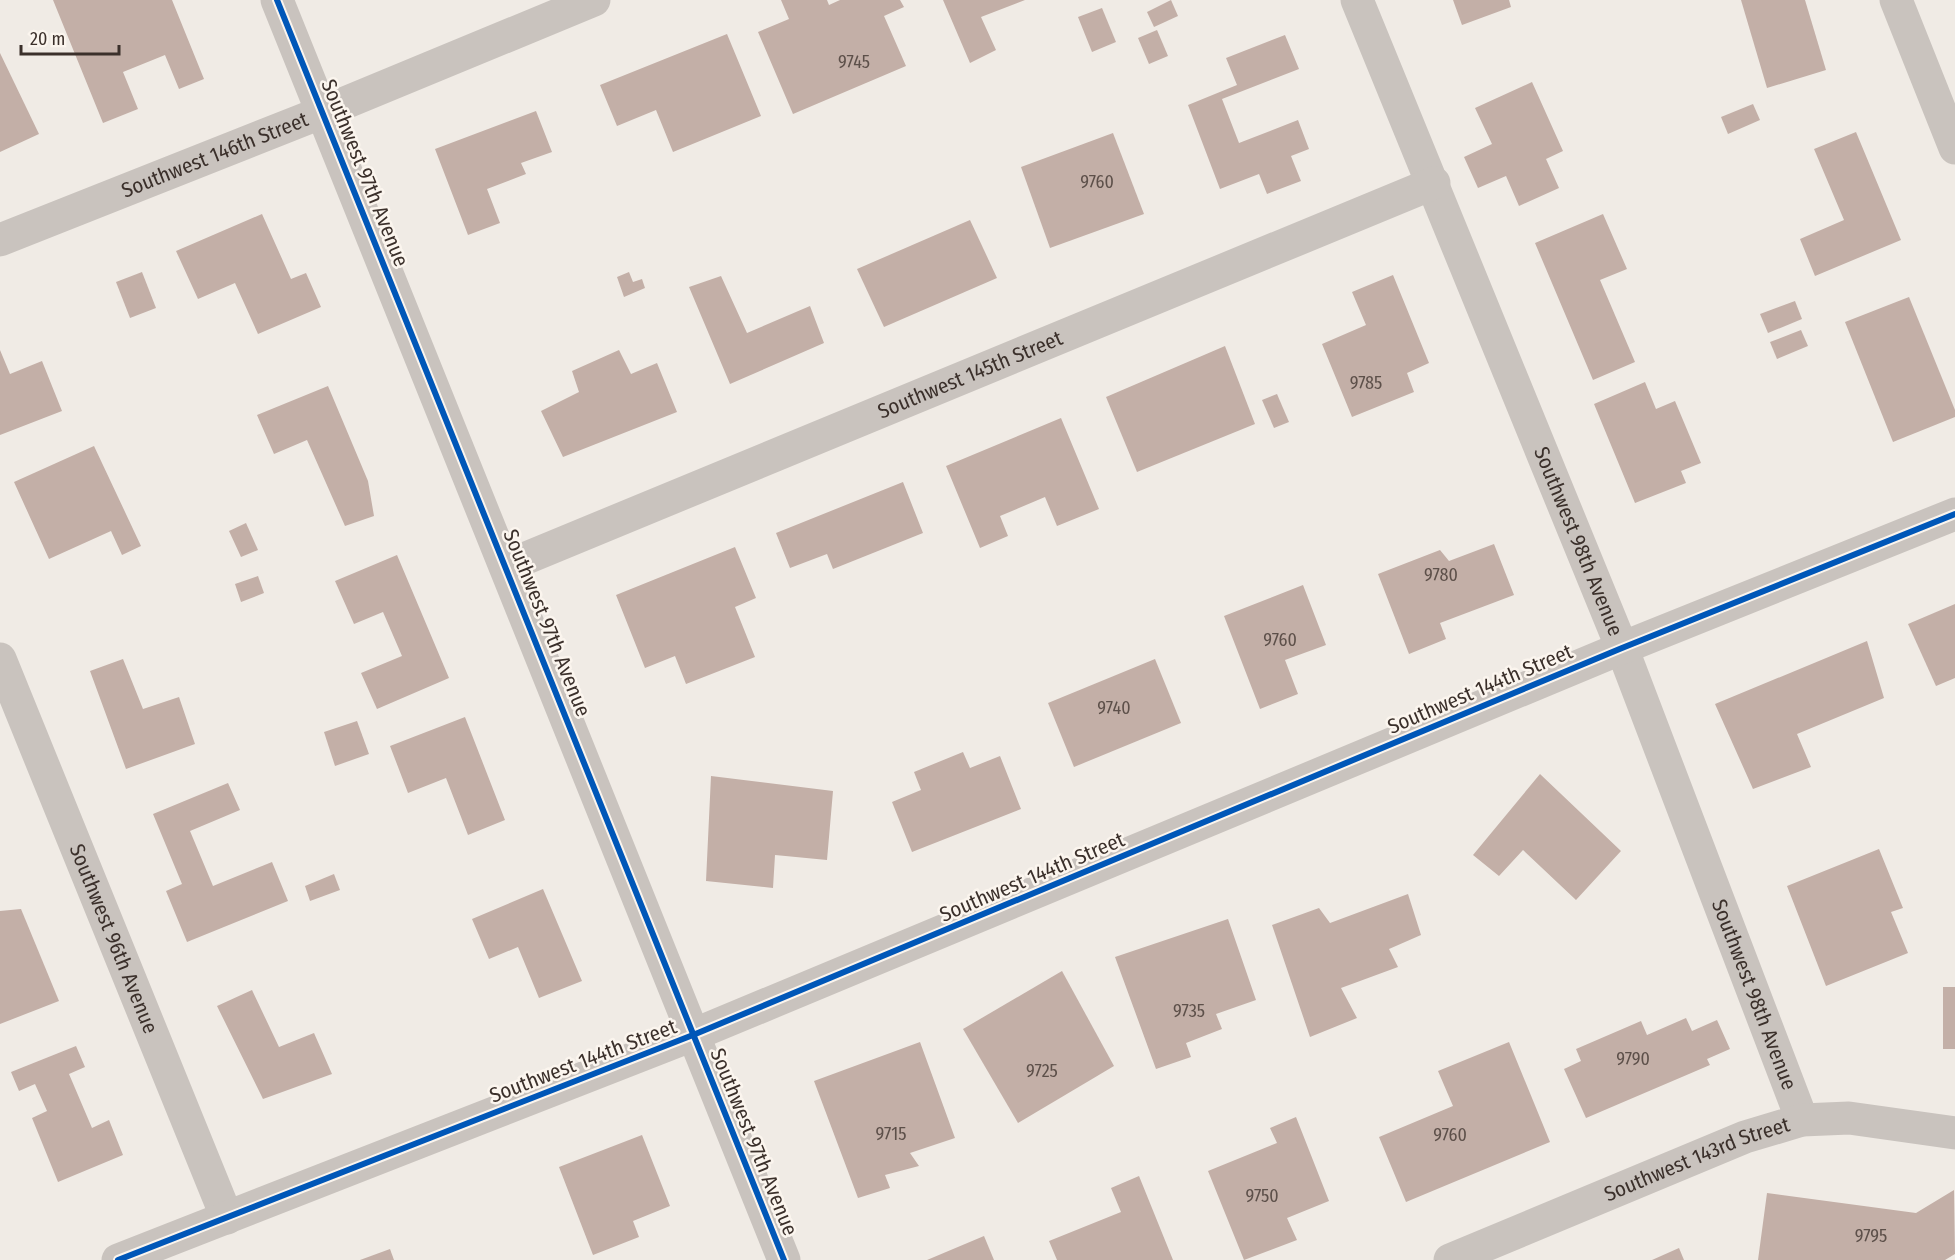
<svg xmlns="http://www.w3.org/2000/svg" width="1955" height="1260" font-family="'Fira Sans Condensed',sans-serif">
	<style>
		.building { fill: #c3afa7 }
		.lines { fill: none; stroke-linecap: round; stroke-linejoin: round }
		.minor { stroke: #c9c3be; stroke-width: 33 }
		.cycleway-casing { stroke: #fbf5ee; stroke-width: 10 }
		.cycleway { stroke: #0057b8; stroke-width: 6 }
		.labels { text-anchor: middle; stroke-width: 5; stroke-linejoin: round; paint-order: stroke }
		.number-label { font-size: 18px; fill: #5d504a }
		.street-label { font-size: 21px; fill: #3b302b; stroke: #fbf5ee }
	</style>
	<rect width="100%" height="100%" fill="#f0ebe5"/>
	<g class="building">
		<polygon points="53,0 172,0 204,79 179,89 165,55 123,72 138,109 103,123"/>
		<polygon points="781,0 827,0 829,5 840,0 900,0 904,7 884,16 906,66 793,114 758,32 789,19"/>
		<polygon points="943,0 1025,0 981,17 996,50 970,63"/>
		<polygon points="1171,0 1178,16 1154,27 1147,12"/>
		<polygon points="1453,0 1509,0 1511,7 1462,25"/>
		<polygon points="1741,0 1805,0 1826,70 1767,88"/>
		<polygon points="1102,8 1116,42 1092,52 1078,17"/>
		<polygon points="1157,30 1168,56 1149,64 1138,38"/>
		<polygon points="727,34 761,116 673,152 656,110 617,126 600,85"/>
		<polygon points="1285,35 1299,69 1222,99 1239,143 1298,120 1309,149 1291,156 1301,181 1267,194 1259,174 1220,189 1188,105 1237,85 1226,58"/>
		<polygon points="0,53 39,134 0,152"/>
		<polygon points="1532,82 1563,151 1546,159 1559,188 1519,206 1506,176 1478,188 1464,157 1492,144 1475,108"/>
		<polygon points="1753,104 1760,120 1728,134 1721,117"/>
		<polygon points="536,111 552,152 521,163 526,174 487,189 500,223 468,235 435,149"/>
		<polygon points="1856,132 1901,240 1815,276 1800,239 1844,220 1814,149"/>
		<polygon points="1113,133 1144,214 1050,248 1021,167"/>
		<polygon points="262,214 291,279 306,273 321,307 258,334 235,283 198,299 176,251"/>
		<polygon points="1603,214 1627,269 1600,280 1635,362 1593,380 1535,243"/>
		<polygon points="970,220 997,278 884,327 857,269"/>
		<polygon points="142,272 156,308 130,318 116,282"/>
		<polygon points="629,272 633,282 642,279 645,288 624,297 617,277"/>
		<polygon points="1393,275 1429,363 1407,373 1414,392 1352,417 1322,344 1366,325 1352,292"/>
		<polygon points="721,276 747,333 810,306 824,343 730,384 689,287"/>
		<polygon points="1909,297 1955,410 1955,417 1893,442 1845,322"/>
		<polygon points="1795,301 1802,319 1768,333 1760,314"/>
		<polygon points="1801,330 1808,346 1777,359 1770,342"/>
		<polygon points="1225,346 1255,424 1137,472 1106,397"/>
		<polygon points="0,350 10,374 42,361 62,411 0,435"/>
		<polygon points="619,350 631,374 657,363 677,412 563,457 541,411 579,392 572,371"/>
		<polygon points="1645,382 1656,409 1675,401 1701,463 1681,471 1686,483 1635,503 1594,404"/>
		<polygon points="328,386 368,481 374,516 345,526 307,440 274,454 257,415"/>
		<polygon points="1277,394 1289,422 1274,428 1262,400"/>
		<polygon points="1061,418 1099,509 1057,526 1045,497 1000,516 1008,536 980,548 946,466"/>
		<polygon points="94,446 141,546 122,555 111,531 49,559 14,482"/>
		<polygon points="903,482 923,533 833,569 827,554 790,568 776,533"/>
		<polygon points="246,523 258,550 241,557 229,531"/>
		<polygon points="1494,544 1514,595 1440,623 1446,639 1409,654 1378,574 1440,550 1449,561"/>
		<polygon points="735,547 756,598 735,607 755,657 686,684 675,656 645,668 616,595"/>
		<polygon points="397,555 449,678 377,709 361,673 402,656 383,612 354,624 335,581"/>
		<polygon points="258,576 264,593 241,602 235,584"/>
		<polygon points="1303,585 1326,645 1285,660 1298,694 1260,709 1224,616"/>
		<polygon points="1955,604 1955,678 1936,686 1908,624"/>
		<polygon points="1867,641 1884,698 1797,734 1811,767 1753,789 1715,704"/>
		<polygon points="123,659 143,709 179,697 195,744 126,769 90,671"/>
		<polygon points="1155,659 1181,723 1074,767 1048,703"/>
		<polygon points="465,717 505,820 468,835 446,778 408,793 390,746"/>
		<polygon points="357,721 369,754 335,766 324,732"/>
		<polygon points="963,752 970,768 1000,756 1021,809 912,852 892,802 921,790 914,772"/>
		<polygon points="1540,774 1621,851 1576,900 1523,850 1499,876 1473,855"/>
		<polygon points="711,776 833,791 827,860 775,855 773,888 706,881"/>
		<polygon points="228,783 240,810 190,831 213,886 272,862 288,901 187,942 166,891 182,884 153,814"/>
		<polygon points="1879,849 1903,908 1891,912 1908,953 1826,986 1787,886"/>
		<polygon points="334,874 340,890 310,901 305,886"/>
		<polygon points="543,889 582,981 539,998 518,947 489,959 472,919"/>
		<polygon points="1408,894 1421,935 1389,949 1398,967 1341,988 1357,1018 1310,1037 1272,925 1319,908 1330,923"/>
		<polygon points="21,909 59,1001 0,1024 0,911"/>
		<polygon points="1228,919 1256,1000 1216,1014 1222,1029 1186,1043 1191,1057 1156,1069 1115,957"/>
		<polygon points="1062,971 1114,1066 1018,1123 963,1029"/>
		<rect x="1943" y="987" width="12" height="62"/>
		<polygon points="252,990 279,1047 314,1033 332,1074 263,1099 217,1006"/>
		<polygon points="1686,1018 1692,1031 1717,1020 1730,1049 1707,1059 1710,1065 1586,1118 1564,1069 1581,1061 1576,1049 1641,1021 1647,1035"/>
		<polygon points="920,1042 955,1138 910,1153 919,1166 885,1175 890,1188 858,1198 814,1081"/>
		<polygon points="1509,1042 1550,1142 1406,1202 1379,1137 1453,1106 1438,1071"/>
		<polygon points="76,1046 85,1067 69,1074 92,1128 109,1120 123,1155 58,1182 32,1118 47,1111 35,1084 19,1091 11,1072"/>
		<polygon points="1296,1117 1329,1201 1287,1218 1297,1240 1244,1260 1208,1171 1277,1143 1270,1128"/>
		<polygon points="642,1135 670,1206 633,1221 639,1237 593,1255 559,1167"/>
		<polygon points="1139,1176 1173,1260 1057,1260 1049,1241 1121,1212 1111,1188"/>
		<polygon points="1954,1190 1955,1254 1945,1260 1758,1260 1767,1193 1916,1213"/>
		<polygon points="984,1236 994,1260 927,1260"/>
		<polygon points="1679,1248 1684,1260 1652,1260"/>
		<polygon points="390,1249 394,1260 360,1260"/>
	</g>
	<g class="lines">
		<g class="minor">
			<polyline points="277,0 784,1260"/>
			<path id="s1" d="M1357,0l265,648 180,472"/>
			<polyline points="1896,0 1955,148"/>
			<path id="s2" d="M0,240l323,-128 271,-112"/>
			<path id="s3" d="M507,566l927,-383"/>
			<path id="s4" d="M0,659l227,559"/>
			<polyline points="118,1260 693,1035 1622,648 1955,514"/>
			<path id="s5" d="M1450,1260l295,-123 57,-17 47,-2 106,15"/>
		</g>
		<defs>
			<g id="cycleway">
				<polyline points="277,0 784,1260"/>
				<polyline points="118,1260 693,1035 1622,648 1955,514"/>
			</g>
		</defs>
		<use href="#cycleway" class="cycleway-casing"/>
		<use href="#cycleway" class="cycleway"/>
	</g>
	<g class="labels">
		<g class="number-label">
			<text x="854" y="68">9745</text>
			<text x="1097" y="188">9760</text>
			<text x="1366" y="389">9785</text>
			<text x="1441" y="581">9780</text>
			<text x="1280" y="646">9760</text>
			<text x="1114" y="714">9740</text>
			<text x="1189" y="1017">9735</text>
			<text x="1633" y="1065">9790</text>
			<text x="1042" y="1077">9725</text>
			<text x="891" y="1140">9715</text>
			<text x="1450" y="1141">9760</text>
			<text x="1262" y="1202">9750</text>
			<text x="1871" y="1242">9795</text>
		</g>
		<g class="street-label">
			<text dy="7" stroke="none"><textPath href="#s2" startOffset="231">Southwest 146th Street</textPath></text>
			<text transform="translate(365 173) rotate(68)" y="7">Southwest 97th Avenue</text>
			<text dy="7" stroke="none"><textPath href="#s3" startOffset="501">Southwest 145th Street</textPath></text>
			<text dy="7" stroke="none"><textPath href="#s1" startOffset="585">Southwest 98th Avenue</textPath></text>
			<text transform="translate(547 623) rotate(68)" y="7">Southwest 97th Avenue</text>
			<text transform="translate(1480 689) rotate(-23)" y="7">Southwest 144th Street</text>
			<text transform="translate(1032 877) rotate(-23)" y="7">Southwest 144th Street</text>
			<text dy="7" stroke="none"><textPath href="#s4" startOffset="302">Southwest 96th Avenue</textPath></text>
			<text dy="7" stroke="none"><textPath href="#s1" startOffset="1071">Southwest 98th Avenue</textPath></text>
			<text transform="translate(583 1061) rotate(-21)" y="7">Southwest 144th Street</text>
			<text transform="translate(754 1142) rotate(68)" y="7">Southwest 97th Avenue</text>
			<text dy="7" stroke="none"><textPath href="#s5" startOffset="267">Southwest 143rd Street</textPath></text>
		</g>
	</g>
	<path d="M21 45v9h98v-9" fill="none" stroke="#3b302b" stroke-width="3"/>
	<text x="30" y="45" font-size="18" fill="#3b302b" stroke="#fbf5ee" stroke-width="4.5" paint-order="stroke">20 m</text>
</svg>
